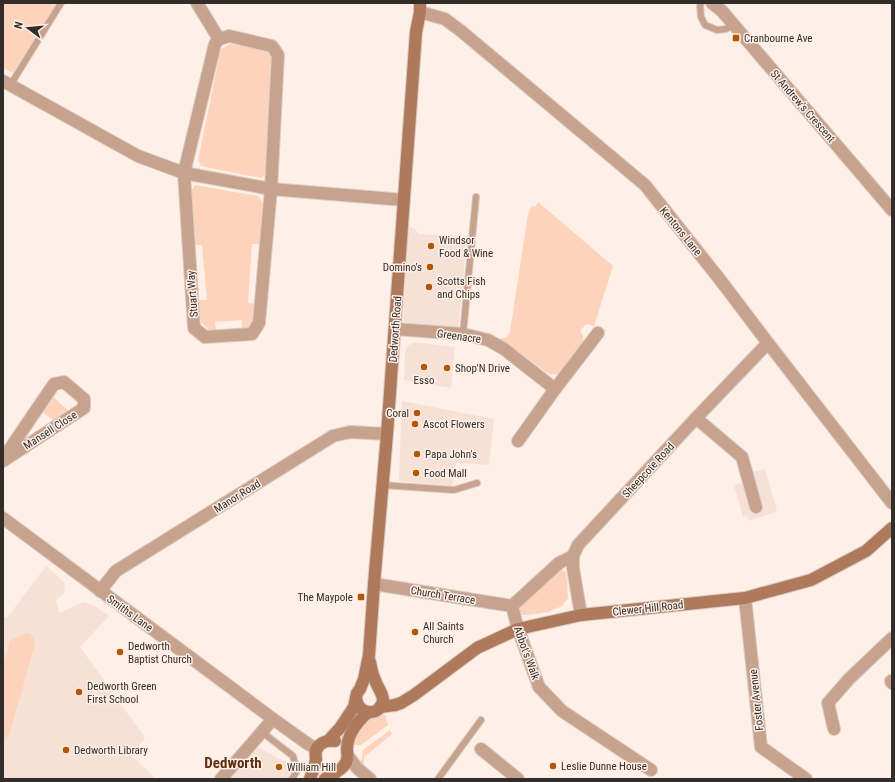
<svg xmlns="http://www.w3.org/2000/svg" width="895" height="782" font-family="'Roboto Condensed',sans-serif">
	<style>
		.built { fill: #f7e1d6 }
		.green { fill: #fdd3bb }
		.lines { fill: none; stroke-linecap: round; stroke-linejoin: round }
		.lane-casing { stroke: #d9ccc5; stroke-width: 8 }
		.street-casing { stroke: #d9ccc5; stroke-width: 14 }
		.secondary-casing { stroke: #d9ccc5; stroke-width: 14 }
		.lane { stroke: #c7a28d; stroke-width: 6 }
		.street { stroke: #c7a28d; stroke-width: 12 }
		.secondary { stroke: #af7a5b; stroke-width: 12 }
		.poi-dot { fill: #b35502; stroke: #feefe7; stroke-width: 1.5 }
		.labels { text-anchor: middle; stroke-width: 3; stroke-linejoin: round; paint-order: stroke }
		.poi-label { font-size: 11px; fill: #322d2a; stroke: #feefe7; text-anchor: start }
		.street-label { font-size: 11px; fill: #322d2a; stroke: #feefe7 }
		.district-label { font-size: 15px; font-weight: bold; fill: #5e3010; stroke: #feefe7 }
	</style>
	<rect width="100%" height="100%" fill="#feefe7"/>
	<g class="built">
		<polygon points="408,226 415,229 419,234 467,237 458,328 410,326 403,320"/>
		<polygon points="415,342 455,347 451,388 404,380 405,353 406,348 411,343"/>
		<polygon points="402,401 494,419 489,465 456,463 453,483 451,486 399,481"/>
		<polygon points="765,469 776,507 777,511 762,517 748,521 747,516 743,517 734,485 743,483 745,478 756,471"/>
		<polygon points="46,566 65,583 64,593 56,600 59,613 84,602 95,606 109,616 80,647 145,738 131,755 156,779 3,779 3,616 7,618"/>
		<polygon points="254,745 288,763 292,779 220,779"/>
	</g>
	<g class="green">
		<polygon points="3,3 57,3 13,73 3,68"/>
		<polygon points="230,44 266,50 273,58 267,172 261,178 201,166 198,160 221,49"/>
		<polygon points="195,185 258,196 263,203 260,244 252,244 248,303 256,304 255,319 249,327 242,330 242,320 215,322 216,331 209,330 201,322 198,300 207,300 202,245 194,245 190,193"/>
		<path d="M538,202l75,64 -19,60 -8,-2 -6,7 3,4v7l-22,31c-6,2 -10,2 -15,-1l-31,-23 -20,-9 1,-2c8,0 10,2 14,-6l18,-118 4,-8 3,1z"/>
		<polygon points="52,396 71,413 56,423 43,412"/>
		<polygon points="557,570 565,571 567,580 568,598 562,606 548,612 527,615 517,615 517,609"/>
		<polygon points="29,633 35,639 35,644 9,736 3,738 3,666 10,640 23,634"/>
		<path d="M385,715l3,10 -27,20h-8c4,-11 10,-25 22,-29 3,-1 6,-1 10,-1z"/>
		<polygon points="390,730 392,734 364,757 364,764 361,763 363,750"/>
	</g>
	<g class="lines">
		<defs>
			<g id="lane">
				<polyline points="701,3 700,6 701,17 705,25 717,30 726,29 733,24"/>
				<polyline points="11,84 61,3"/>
				<polyline points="463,334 476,197"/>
				<polyline points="382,485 454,490 477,483"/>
				<polyline points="262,732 293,756 297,771 292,779"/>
				<polyline points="438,779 481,720"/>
			</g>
			<g id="street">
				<polyline points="197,3 219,39"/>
				<polyline points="712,3 722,11 892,210"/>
				<polyline points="420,12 445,19 461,31 645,185 721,281 768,343 892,503"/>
				<polygon points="229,36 272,46 278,55 271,189 259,323 252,334 205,337 194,328 184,173 215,44 219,39"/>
				<polyline points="3,81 138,156 184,173 271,189 404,200"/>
				<polyline points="395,329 463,334 488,340 504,349 555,389"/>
				<polyline points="696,418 742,457 756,507"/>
				<polyline points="518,441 555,389 598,333"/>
				<polyline points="3,459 54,384 64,382 84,399 84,408 3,461"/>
				<polyline points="3,518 273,719 308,744 317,749"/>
				<polyline points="573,556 559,563 512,606 518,629 539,687 562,711 651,770"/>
				<polyline points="374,584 512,606"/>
				<polyline points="100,591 116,571 333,436 350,432 387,434"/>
				<polyline points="745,598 761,747 806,779"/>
				<polyline points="581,615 573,568 573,556 578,545 696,418 768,343"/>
				<polyline points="891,681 892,683"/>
				<polyline points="834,729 828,703 849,679 892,638"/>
				<polyline points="481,749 518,779"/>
				<polyline points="348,756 357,768 370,779"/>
				<polyline points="221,779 273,719"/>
			</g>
			<g id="secondary">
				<path d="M356,698c2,18 25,19 27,2 0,-7 -6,-13 -8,-20 -3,-6 -4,-12 -5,-18"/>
				<polyline points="380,707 395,705 401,703 414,695 477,648 518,629 581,615 745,598 811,580 866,551 892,528"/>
				<polyline points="329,740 340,728 354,707 357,693 360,689 364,679 369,655 374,584 387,434 416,32 420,12 420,3"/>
				<path d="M310,779c2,-6 5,-13 6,-19 0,-3 -1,-6 0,-10 4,-8 12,-10 19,-9"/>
				<path d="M325,779c6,-4 17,-9 20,-15 4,-5 2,-9 2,-15 0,-14 11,-28 21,-37"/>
			</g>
		</defs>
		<use href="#lane" class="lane-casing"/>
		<use href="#street" class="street-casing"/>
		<use href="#secondary" class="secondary-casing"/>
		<use href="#lane" class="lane"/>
		<use href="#street" class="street"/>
		<use href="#secondary" class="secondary"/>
	</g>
	<g class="poi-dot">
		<rect x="732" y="34" width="8" height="8" rx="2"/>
		<circle cx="431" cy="246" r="4"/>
		<circle cx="430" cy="267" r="4"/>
		<circle cx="429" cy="287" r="4"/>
		<circle cx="424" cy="367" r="4"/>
		<circle cx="447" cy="368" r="4"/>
		<circle cx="417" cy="413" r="4"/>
		<circle cx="415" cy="424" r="4"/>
		<circle cx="417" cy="454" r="4"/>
		<circle cx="416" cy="473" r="4"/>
		<rect x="357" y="593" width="8" height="8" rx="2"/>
		<circle cx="415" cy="632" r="4"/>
		<circle cx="120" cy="652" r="4"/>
		<circle cx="79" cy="692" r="4"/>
		<circle cx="66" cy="750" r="4"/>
		<circle cx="553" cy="766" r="4"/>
		<circle cx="279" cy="767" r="4"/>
	</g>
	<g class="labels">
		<g class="poi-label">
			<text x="744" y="42">Cranbourne Ave</text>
			<text x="439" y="244">Windsor<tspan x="439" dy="13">Food &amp; Wine</tspan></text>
			<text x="422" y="271" text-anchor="end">Domino's</text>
			<text x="437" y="285">Scotts Fish<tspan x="437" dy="13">and Chips</tspan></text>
			<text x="455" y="372">Shop'N Drive</text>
			<text x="424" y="384" text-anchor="middle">Esso</text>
			<text x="409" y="417" text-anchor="end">Coral</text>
			<text x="423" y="428">Ascot Flowers</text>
			<text x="425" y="458">Papa John's</text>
			<text x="424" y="477">Food Mall</text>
			<text x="353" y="601" text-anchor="end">The Maypole</text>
			<text x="423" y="630">All Saints<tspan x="423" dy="13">Church</tspan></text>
			<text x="128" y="650">Dedworth<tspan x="128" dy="13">Baptist Church</tspan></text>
			<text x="87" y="690">Dedworth Green<tspan x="87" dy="13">First School</tspan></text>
			<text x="74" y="754">Dedworth Library</text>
			<text x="561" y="770">Leslie Dunne House</text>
			<text x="287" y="771">William Hill</text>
		</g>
		<g class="street-label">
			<text transform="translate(803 106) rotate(49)" y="4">St Andrew's Crescent</text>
			<text transform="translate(681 231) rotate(51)" y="4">Kentons Lane</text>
			<text transform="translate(192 294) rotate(-94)" y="4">Stuart Way</text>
			<text transform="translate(395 329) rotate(-86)" y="4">Dedworth Road</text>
			<text transform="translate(459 336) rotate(8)" y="4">Greenacre</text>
			<text transform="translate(50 430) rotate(-33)" y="4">Mansell Close</text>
			<text transform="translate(648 470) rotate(-47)" y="4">Sheepcote Road</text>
			<text transform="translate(237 496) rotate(-32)" y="4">Manor Road</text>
			<text transform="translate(443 595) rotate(9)" y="4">Church Terrace</text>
			<text transform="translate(648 608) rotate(-6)" y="4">Clewer Hill Road</text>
			<text transform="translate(130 613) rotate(36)" y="4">Smiths Lane</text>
			<text transform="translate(527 653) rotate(70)" y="4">Abbot's Walk</text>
			<text transform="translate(756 700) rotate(-96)" y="4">Foster Avenue</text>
		</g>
		<g class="district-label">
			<text x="233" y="768">Dedworth</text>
		</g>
	</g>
	<rect width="895" height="782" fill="none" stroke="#322d2a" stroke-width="8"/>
	<g transform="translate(28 28) rotate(286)" stroke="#feefe7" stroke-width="3" paint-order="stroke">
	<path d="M0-3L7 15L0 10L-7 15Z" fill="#322d2a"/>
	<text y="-6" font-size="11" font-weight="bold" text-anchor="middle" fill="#322d2a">N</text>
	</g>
</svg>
